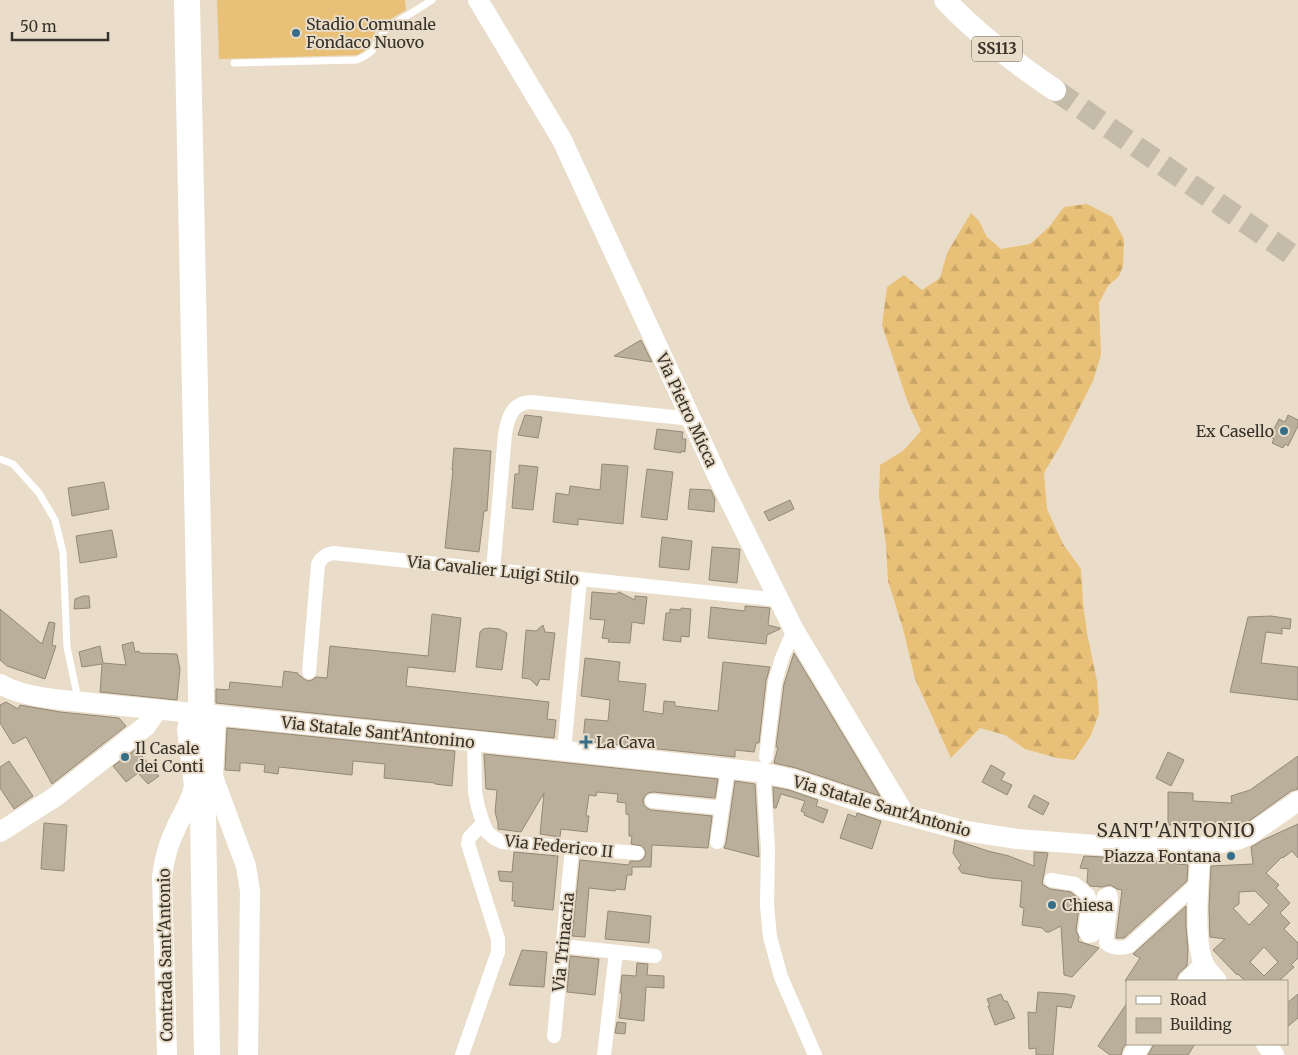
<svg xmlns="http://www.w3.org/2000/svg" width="1298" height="1055" font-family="Merriweather,serif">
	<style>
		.forest { fill: url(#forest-firs) }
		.pitch { fill: #e9c077 }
		.building { fill: #baaf9b; stroke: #948976; fill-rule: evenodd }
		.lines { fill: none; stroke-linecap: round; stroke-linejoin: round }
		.primary-tunnel { stroke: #c5bba9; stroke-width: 22; stroke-dasharray: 22 11; stroke-linecap: butt }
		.lane { stroke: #fff; stroke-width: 7 }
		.street { stroke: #fff; stroke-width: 14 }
		.secondary { stroke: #fff; stroke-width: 20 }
		.primary { stroke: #fff; stroke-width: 22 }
		.highway { stroke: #fff; stroke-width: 26 }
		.poi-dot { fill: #376f89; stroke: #e9ddc9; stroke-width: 2 }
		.labels { text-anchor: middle; stroke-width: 4; stroke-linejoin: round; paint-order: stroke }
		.shield { fill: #e9ddc9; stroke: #6c655a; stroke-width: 1 }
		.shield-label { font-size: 15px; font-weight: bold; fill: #37322a }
		.poi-label { font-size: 16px; fill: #37322a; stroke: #e9ddc9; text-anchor: start }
		.street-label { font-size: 16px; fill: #37322a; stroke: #e9ddc9 }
		.quarter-label { font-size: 19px; letter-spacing: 1px; fill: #37322a; stroke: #e9ddc9 }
	</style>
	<defs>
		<pattern id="forest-firs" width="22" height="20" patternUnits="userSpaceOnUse" patternTransform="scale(1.25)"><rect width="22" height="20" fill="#e9c077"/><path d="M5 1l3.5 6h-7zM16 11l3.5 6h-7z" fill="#c8a567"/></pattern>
	</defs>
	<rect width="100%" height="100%" fill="#e9ddc9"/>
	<polygon class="forest" points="1087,204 1112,217 1124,239 1123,266 1119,276 1108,286 1099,303 1101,355 1093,381 1060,446 1044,473 1047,509 1063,544 1081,569 1083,603 1087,633 1097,681 1099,714 1090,737 1074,760 1057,758 1025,749 1005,735 980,728 951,758 915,679 903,629 888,581 886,545 879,496 880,465 903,451 921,431 908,403 882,325 887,287 904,275 922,290 940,278 947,253 971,213 979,221 987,237 1001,249 1030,244 1049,227 1064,207"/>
	<path class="pitch" d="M217,0h188l1,10c-10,6 -23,12 -30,21 -8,10 -5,18 -19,24l-138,4z"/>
	<g class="building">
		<polygon points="641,340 652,362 614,356 629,347"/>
		<polygon points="525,415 542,417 538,438 518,435"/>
		<polygon points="1288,415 1298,420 1298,426 1288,446 1285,444 1283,448 1272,443 1274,439 1270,437 1279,419 1285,422"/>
		<polygon points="657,429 683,432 682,439 686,439 685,452 681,451 681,453 654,449"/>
		<polygon points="454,448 491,451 487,511 484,511 479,552 445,548 453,470 452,470"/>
		<polygon points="602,464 628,466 623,524 578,519 578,525 553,522 556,493 569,495 570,486 600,490"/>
		<polygon points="519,465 538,467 533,510 512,508 515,474 519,474"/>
		<polygon points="647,469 673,472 667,520 641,517"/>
		<polygon points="104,482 109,509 72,516 68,488"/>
		<polygon points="690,489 711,490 715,499 714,512 688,509"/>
		<polygon points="790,500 794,509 769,521 764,512"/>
		<polygon points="112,530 117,557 80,563 76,536"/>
		<polygon points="662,537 692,541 689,570 659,567"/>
		<polygon points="712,547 740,549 737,583 709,580"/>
		<polygon points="592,592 616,594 619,592 635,600 635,596 647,597 644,624 632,622 630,643 608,642 609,639 602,638 605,620 590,619"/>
		<polygon points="83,596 89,596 90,608 74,609 75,599"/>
		<polygon points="745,606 770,608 768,625 780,628 780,629 767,635 766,644 708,638 711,607 745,611"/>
		<polygon points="681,608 691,609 689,637 681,636 681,642 663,640 666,613 670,613 670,609 681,610"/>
		<polygon points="0,609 42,644 49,622 55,623 52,645 56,646 45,679 7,666 0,660"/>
		<polygon points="432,614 461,618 455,672 408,667 406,686 549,702 547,719 556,720 554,738 216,703 216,689 229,690 230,682 282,687 284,671 298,673 298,675 301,676 304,679 308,681 312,680 316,677 327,678 330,646 428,656"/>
		<polygon points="1271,616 1291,619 1290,629 1282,628 1282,634 1266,632 1261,663 1298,667 1298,700 1230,692 1248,617"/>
		<polygon points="543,625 545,632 555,633 549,680 540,679 537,686 530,679 522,678 526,630 536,631"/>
		<polygon points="489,628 499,629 507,633 502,670 476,667 480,632 483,629"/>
		<polygon points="133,642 135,652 139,651 139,653 177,654 180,669 177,700 100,692 102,664 82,667 79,652 100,646 103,663 126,665 122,645"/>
		<polygon points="794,653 880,796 796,768 774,763 778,747 776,747 784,684"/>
		<polygon points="585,658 620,662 618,681 646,684 643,711 663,714 664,701 675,702 675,706 718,711 723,662 770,667 766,681 759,743 756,743 754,752 735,750 735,757 583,741 585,719 608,721 610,700 581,696"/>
		<polygon points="6,702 18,709 20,705 60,712 119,718 126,726 52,784 26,737 13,744 0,723 0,705"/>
		<polygon points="227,728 455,751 452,786 435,784 435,783 384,778 385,764 353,761 352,775 279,767 278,774 264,772 265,765 246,763 240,763 240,771 225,770"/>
		<polygon points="136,749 159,776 148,784 138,773 126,782 113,766"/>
		<polygon points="1168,752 1184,760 1171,786 1156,778"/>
		<polygon points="484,754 718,779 715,798 653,792 648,793 645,796 643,800 644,805 647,808 651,810 712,816 708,848 652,845 651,867 632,867 632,875 627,875 625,890 616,889 615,891 589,888 585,937 572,936 580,860 629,865 630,861 640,861 644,858 646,853 645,850 642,846 631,844 632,836 629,836 629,815 626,814 626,803 617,802 618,794 597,792 596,796 589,795 586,816 589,816 587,832 561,829 560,837 540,834 544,793 521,832 498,829 498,823 495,812 497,790 486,789"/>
		<polygon points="1298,756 1298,789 1291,791 1245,824 1168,825 1168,792 1193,793 1193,801 1232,803 1231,796 1250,790"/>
		<polygon points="9,761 33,796 14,809 0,788 0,767"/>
		<polygon points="991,765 1005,773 1001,780 1012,785 1007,795 982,782"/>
		<polygon points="735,781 755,784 759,857 724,848 726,843"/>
		<polygon points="773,787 789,790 818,800 816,806 828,810 823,823 804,815 805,813 801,811 805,801 781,794 776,808 774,808"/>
		<polygon points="1034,795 1049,803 1043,815 1028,807"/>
		<polygon points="857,813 881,821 872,849 840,838 848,814 856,817"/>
		<polygon points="44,823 67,825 64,871 41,869"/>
		<path d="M1298,824v34l-6,-7 -9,7 -1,-1 -16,16 13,12 -3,3 14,15 -10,10 10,10 -6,6 14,14v15l-7,7 3,2 -15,14h-34l-7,-7 -1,1 -24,-25 12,-11 -15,-2 -1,-29 2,-42 42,-2 -2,-17 12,-7zM1255,891l14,14 -20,20 -16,-17 6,-4v-12zM1264,947l14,15 -14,14 -14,-14z"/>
		<polygon points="955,840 988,851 1009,856 1034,866 1034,852 1048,853 1042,884 1050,889 1071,892 1080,900 1076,930 1079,937 1078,941 1099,948 1072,977 1064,975 1061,926 1049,932 1046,932 1042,928 1022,925 1024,908 1020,907 1022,881 990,878 962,873 958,868 961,865 953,853"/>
		<polygon points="514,852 558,856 553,910 514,906 515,901 512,901 513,882 500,881 498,871 512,872"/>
		<polygon points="1084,856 1139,859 1139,860 1188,865 1187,881 1124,938 1116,938 1122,890 1117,889 1110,885 1102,887 1090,886 1087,882 1088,869 1080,868"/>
		<polygon points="1186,906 1186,926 1188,948 1187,966 1179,973 1175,981 1125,981 1140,958 1133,954"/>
		<polygon points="608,911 651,916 649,943 605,939"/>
		<polygon points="522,950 547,952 544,987 509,985"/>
		<polygon points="570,956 599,959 595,995 567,992"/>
		<polygon points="637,963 648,964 647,975 664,976 664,988 646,987 644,1021 619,1018 622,993 620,993 622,975 636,976"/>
		<polygon points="1038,992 1067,994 1075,996 1071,1008 1057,1006 1053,1055 1036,1055 1036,1048 1029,1049 1028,1012 1036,1013"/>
		<polygon points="1001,994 1004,1001 1007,1001 1015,1018 995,1025 988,1006 990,1006 987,999"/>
		<polygon points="1298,994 1298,1018 1287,1027 1287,1003"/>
		<polygon points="1127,1003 1127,1043 1123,1048 1121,1055 1110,1055 1098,1046"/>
		<polygon points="617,1022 626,1023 625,1034 615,1033"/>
		<polygon points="1154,1044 1195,1044 1188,1055 1148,1055"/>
	</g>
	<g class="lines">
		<polyline class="primary-tunnel" points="1055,90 1298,259"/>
		<g class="lane">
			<path d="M234,63l123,-3c22,-9 16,-16 29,-31l46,-29"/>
			<polyline points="0,459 13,464 39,493 55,520 63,552 67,647 78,699"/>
		</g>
		<g class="street">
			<path d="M493,570l12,-136c3,-17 7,-31 26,-32l161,17"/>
			<path d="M309,672l9,-108c4,-7 7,-9 15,-11l447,47"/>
			<polyline points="474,741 475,792 478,807 483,823 487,832 494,838 502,842 637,853"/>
			<polyline points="564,751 580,579"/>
			<polyline points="766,757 775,682 782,658 794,630"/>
			<polyline points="764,784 768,849 767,905 770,937 781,977 815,1055"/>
			<polyline points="652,801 722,808"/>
			<polyline points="717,842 728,769"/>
			<path d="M1051,880l24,4 13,11 1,3 -4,33 3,5 5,-1 1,-3 10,-36 4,-2h2l1,6 -5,43c5,5 16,6 23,3l70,-64"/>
			<polyline points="562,946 655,956"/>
			<polyline points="554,1036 572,848"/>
			<polyline points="462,1055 498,952 498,939 468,844 469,838 483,823"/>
			<polyline points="604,1055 616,952"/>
		</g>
		<g class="secondary">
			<polyline points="478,0 562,140 718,477 794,630 905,815"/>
			<path d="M0,684c19,11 41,13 62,16l412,41 285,31 33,7 80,27 94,25 51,8 92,7 34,1h58l36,-7 12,-5 49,-34"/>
			<polyline points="216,715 213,777 246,866 250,891 248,1055"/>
			<polyline points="0,832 55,797 146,726 157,710"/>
			<path d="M1201,847c-2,27 -9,96 4,119 3,5 8,10 12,15"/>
			<polyline points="1188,981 1204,965"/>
			<polyline points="1266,1044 1274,1055"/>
			<path d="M167,1055l-5,-178c2,-17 6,-33 14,-49 6,-14 16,-27 18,-43l-7,-55 2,-10 6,-7"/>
			<polyline points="1133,1055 1141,1044"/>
		</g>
		<path class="primary" d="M945,0c33,35 70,63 110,90"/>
		<polyline class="highway" points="187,0 200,635 207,1055"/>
	</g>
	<g class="poi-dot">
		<circle cx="296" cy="33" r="5"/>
		<circle cx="1284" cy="431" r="5"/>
		<path d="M583.5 734.5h5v5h5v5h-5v5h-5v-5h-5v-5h5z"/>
		<circle cx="125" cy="757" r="5"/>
		<circle cx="1231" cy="856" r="5"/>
		<circle cx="1052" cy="905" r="5"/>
	</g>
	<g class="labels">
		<rect class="shield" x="972" y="36.5" width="50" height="25" rx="4"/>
		<g class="shield-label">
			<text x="997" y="54">SS113</text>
		</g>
		<g class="poi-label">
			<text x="306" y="30">Stadio Comunale<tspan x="306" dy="18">Fondaco Nuovo</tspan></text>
			<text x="1274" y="437" text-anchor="end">Ex Casello</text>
			<text x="596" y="748">La Cava</text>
			<text x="135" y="754">Il Casale<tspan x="135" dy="18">dei Conti</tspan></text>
			<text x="1221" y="862" text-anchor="end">Piazza Fontana</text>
			<text x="1062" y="911">Chiesa</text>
		</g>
		<g class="street-label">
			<text transform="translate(687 410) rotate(65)" y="6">Via Pietro Micca</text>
			<text transform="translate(493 570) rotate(6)" y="6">Via Cavalier Luigi Stilo</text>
			<text transform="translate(378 732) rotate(6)" y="6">Via Statale Sant'Antonino</text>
			<text transform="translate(882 806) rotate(16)" y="6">Via Statale Sant'Antonio</text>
			<text transform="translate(559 846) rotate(6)" y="6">Via Federico II</text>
			<text transform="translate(563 942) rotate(-84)" y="6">Via Trinacria</text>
			<text transform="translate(165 955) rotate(-91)" y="6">Contrada Sant'Antonio</text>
		</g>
		<g class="quarter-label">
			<text x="1176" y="837">SANT'ANTONIO</text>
		</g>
	</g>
	<rect x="1126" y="980" width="162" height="65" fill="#e9ddc9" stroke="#a29989"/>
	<rect x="1136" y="996" width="25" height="8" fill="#ffffff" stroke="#a29989"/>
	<text x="1170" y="1005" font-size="15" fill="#37322a">Road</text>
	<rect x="1136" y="1018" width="25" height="15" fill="#baaf9b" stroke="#a29989"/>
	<text x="1170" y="1030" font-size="15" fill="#37322a">Building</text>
	<path d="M12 32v8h96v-8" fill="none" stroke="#37322a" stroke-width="2.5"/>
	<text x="20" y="32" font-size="15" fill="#37322a" stroke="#e9ddc9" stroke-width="4" paint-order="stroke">50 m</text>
</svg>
